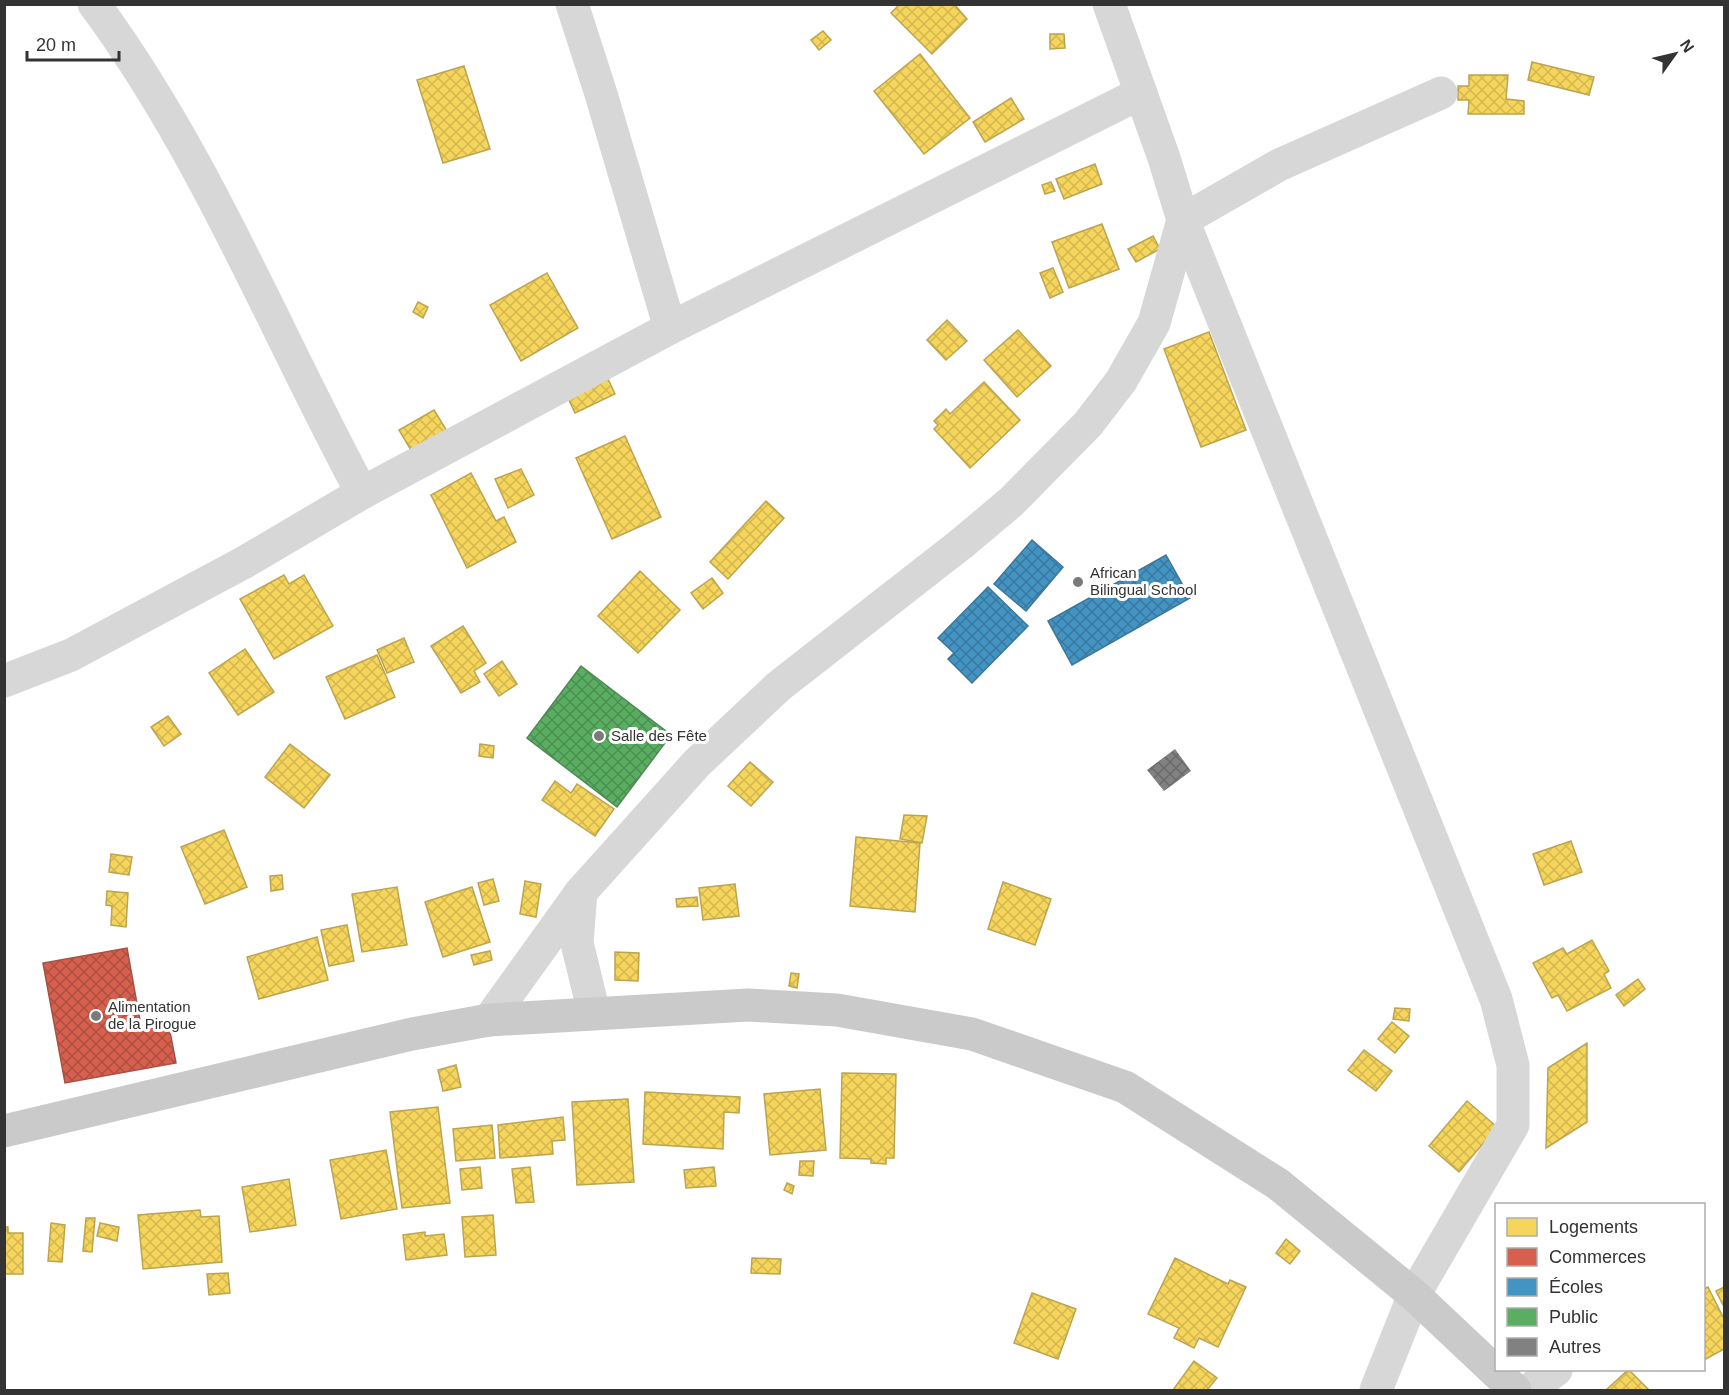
<svg xmlns="http://www.w3.org/2000/svg" width="1729" height="1395" font-family="Arial,sans-serif">
	<style>
		.homes { fill: url(#homes-cross-hatch); stroke: #bca450; stroke-width: 1.5 }
		.shops { fill: url(#shops-cross-hatch); stroke: #a55245; stroke-width: 1.5 }
		.schools { fill: url(#schools-cross-hatch); stroke: #3e7698; stroke-width: 1.5 }
		.public { fill: url(#public-cross-hatch); stroke: #4e8953; stroke-width: 1.5 }
		.building { fill: url(#building-cross-hatch) }
		.lines { fill: none; stroke-linecap: round; stroke-linejoin: round }
		.minor { stroke: #d7d7d7; stroke-width: 33 }
		.major { stroke: #cacaca; stroke-width: 33 }
		.poi-dot { fill: #7a7a7a; stroke: #fff; stroke-width: 2 }
		.labels { text-anchor: middle; stroke-width: 6; stroke-linejoin: round; paint-order: stroke }
		.poi-label { font-size: 15px; fill: #333; stroke: #fff; text-anchor: start }
	</style>
	<defs>
		<pattern id="homes-cross-hatch" width="8" height="8" patternUnits="userSpaceOnUse" patternTransform="scale(1.5)"><rect width="8" height="8" fill="#f6d55c"/><path d="M0 0l8 8M0 8l8-8" fill="none" stroke="#d3b750"/></pattern>
		<pattern id="shops-cross-hatch" width="8" height="8" patternUnits="userSpaceOnUse" patternTransform="scale(1.5)"><rect width="8" height="8" fill="#d6604d"/><path d="M0 0l8 8M0 8l8-8" fill="none" stroke="#ae5041"/></pattern>
		<pattern id="schools-cross-hatch" width="8" height="8" patternUnits="userSpaceOnUse" patternTransform="scale(1.5)"><rect width="8" height="8" fill="#4393c3"/><path d="M0 0l8 8M0 8l8-8" fill="none" stroke="#39799f"/></pattern>
		<pattern id="public-cross-hatch" width="8" height="8" patternUnits="userSpaceOnUse" patternTransform="scale(1.5)"><rect width="8" height="8" fill="#5aae61"/><path d="M0 0l8 8M0 8l8-8" fill="none" stroke="#4b8e51"/></pattern>
		<pattern id="building-cross-hatch" width="8" height="8" patternUnits="userSpaceOnUse" patternTransform="scale(1.5)"><rect width="8" height="8" fill="#818181"/><path d="M0 0l8 8M0 8l8-8" fill="none" stroke="#6a6a6a"/></pattern>
	</defs>
	<rect width="100%" height="100%" fill="#fff"/>
	<g class="homes">
		<polygon points="900,4 954,4 967,19 932,54 891,13"/>
		<polygon points="823,31 831,40 819,50 811,40"/>
		<polygon points="1050,34 1064,34 1065,48 1050,49"/>
		<polygon points="920,54 970,118 924,154 874,91"/>
		<polygon points="1532,62 1594,77 1589,95 1528,80"/>
		<polygon points="464,66 490,149 443,163 417,80"/>
		<polygon points="1469,75 1508,75 1506,99 1524,101 1524,114 1468,114 1469,100 1458,100 1458,86 1469,86"/>
		<polygon points="1011,98 1024,119 985,142 973,122"/>
		<polygon points="1095,164 1102,184 1064,199 1056,179"/>
		<polygon points="1051,182 1055,191 1045,194 1042,185"/>
		<polygon points="1102,224 1119,269 1069,288 1052,242"/>
		<polygon points="1153,236 1160,249 1136,262 1128,249"/>
		<polygon points="1053,268 1063,292 1050,298 1040,273"/>
		<polygon points="547,273 578,328 521,361 490,305"/>
		<polygon points="418,302 428,307 423,318 413,312"/>
		<polygon points="947,320 967,341 946,360 927,340"/>
		<polygon points="1018,330 1051,366 1017,397 984,360"/>
		<polygon points="1209,332 1246,430 1201,447 1164,349"/>
		<polygon points="608,379 615,394 575,413 568,398"/>
		<polygon points="984,382 1020,420 970,468 934,429 938,425 934,421 946,409 950,414"/>
		<polygon points="434,410 447,431 412,452 399,430"/>
		<polygon points="625,436 661,517 612,539 576,458"/>
		<polygon points="521,469 534,495 508,508 495,479"/>
		<polygon points="471,473 496,521 504,517 516,542 467,568 431,495"/>
		<polygon points="766,501 784,518 728,579 710,562"/>
		<polygon points="640,571 680,610 638,653 598,616"/>
		<polygon points="284,575 289,584 304,575 333,626 274,659 240,599"/>
		<polygon points="712,578 723,593 703,609 691,593"/>
		<polygon points="463,626 486,663 474,671 480,682 461,693 431,646"/>
		<polygon points="404,638 414,662 387,673 377,650"/>
		<polygon points="245,649 274,692 238,715 209,673"/>
		<polygon points="377,655 395,697 345,719 326,677"/>
		<polygon points="502,661 517,684 499,696 484,674"/>
		<polygon points="168,716 181,734 164,746 151,727"/>
		<polygon points="290,744 330,775 304,808 265,777"/>
		<polygon points="480,744 494,746 493,758 479,756"/>
		<polygon points="750,762 773,782 751,806 728,786"/>
		<polygon points="555,781 571,793 577,784 614,809 595,836 542,800"/>
		<polygon points="904,815 927,816 922,843 900,839"/>
		<polygon points="224,830 247,887 205,904 181,847"/>
		<polygon points="856,837 920,843 915,912 850,906"/>
		<polygon points="1571,841 1582,872 1544,885 1533,854"/>
		<polygon points="111,854 132,857 129,875 109,872"/>
		<polygon points="282,875 283,889 271,891 270,876"/>
		<polygon points="493,879 499,901 484,905 478,883"/>
		<polygon points="525,881 541,884 536,917 520,914"/>
		<polygon points="1003,882 1051,899 1035,945 988,929"/>
		<polygon points="735,884 739,916 703,920 699,888"/>
		<polygon points="397,887 407,945 362,952 352,894"/>
		<polygon points="472,887 490,942 443,957 425,902"/>
		<polygon points="107,891 128,893 126,927 111,925 112,906 106,905"/>
		<polygon points="697,897 698,906 677,907 676,899"/>
		<polygon points="347,925 354,961 329,966 321,930"/>
		<polygon points="317,937 328,980 259,999 247,957"/>
		<polygon points="1592,940 1609,971 1604,974 1611,988 1567,1011 1558,995 1552,998 1533,963 1563,948 1567,954"/>
		<polygon points="490,951 492,960 474,965 471,955"/>
		<polygon points="615,952 639,953 638,981 615,980"/>
		<polygon points="791,973 799,974 797,988 789,986"/>
		<polygon points="1638,979 1645,989 1624,1006 1616,995"/>
		<polygon points="1395,1008 1410,1009 1409,1021 1393,1019"/>
		<polygon points="1392,1022 1409,1036 1395,1053 1378,1039"/>
		<polygon points="1587,1043 1587,1122 1546,1148 1548,1068"/>
		<polygon points="1364,1050 1392,1071 1376,1091 1348,1070"/>
		<polygon points="456,1065 461,1087 443,1091 438,1070"/>
		<polygon points="842,1073 896,1074 894,1158 886,1158 886,1164 871,1163 871,1159 840,1158"/>
		<polygon points="820,1089 826,1150 770,1155 764,1094"/>
		<polygon points="645,1092 740,1097 739,1113 724,1112 723,1149 643,1144"/>
		<polygon points="628,1099 634,1182 577,1185 572,1102"/>
		<polygon points="1467,1101 1497,1127 1459,1172 1429,1146"/>
		<polygon points="438,1107 450,1203 402,1208 390,1112"/>
		<polygon points="563,1117 565,1140 552,1141 553,1154 500,1158 498,1125"/>
		<polygon points="492,1125 495,1158 456,1161 453,1129"/>
		<polygon points="386,1150 397,1209 341,1219 330,1160"/>
		<polygon points="800,1161 814,1161 813,1176 799,1175"/>
		<polygon points="480,1167 482,1188 462,1190 460,1169"/>
		<polygon points="530,1167 534,1202 516,1203 512,1169"/>
		<polygon points="714,1167 716,1186 686,1188 684,1170"/>
		<polygon points="289,1179 296,1225 250,1232 242,1187"/>
		<polygon points="787,1183 794,1186 792,1194 784,1190"/>
		<polygon points="200,1210 201,1217 219,1216 222,1262 143,1269 138,1215"/>
		<polygon points="493,1215 496,1255 465,1257 462,1217"/>
		<polygon points="86,1218 95,1218 92,1252 83,1251"/>
		<polygon points="51,1223 65,1225 62,1262 48,1261"/>
		<polygon points="100,1223 119,1227 117,1241 97,1236"/>
		<polygon points="4,1227 8,1227 8,1233 23,1233 23,1274 4,1274"/>
		<polygon points="425,1232 425,1236 444,1234 447,1255 406,1260 403,1235"/>
		<polygon points="1286,1239 1300,1251 1290,1264 1276,1253"/>
		<polygon points="752,1258 781,1259 780,1274 751,1273"/>
		<polygon points="1175,1258 1228,1284 1230,1280 1246,1287 1218,1347 1199,1338 1194,1348 1174,1338 1179,1328 1148,1314"/>
		<polygon points="228,1273 230,1293 209,1295 207,1274"/>
		<polygon points="1708,1287 1724,1319 1724,1349 1704,1360 1704,1289"/>
		<polygon points="1724,1287 1724,1307 1716,1291"/>
		<polygon points="1032,1293 1076,1309 1058,1359 1014,1343"/>
		<polygon points="1194,1361 1217,1378 1207,1390 1173,1390"/>
		<polygon points="1629,1370 1649,1390 1606,1390 1628,1370"/>
	</g>
	<polygon class="shops" points="127,948 141,1026 168,1021 176,1063 65,1083 43,963"/>
	<g class="schools">
		<polygon points="1032,540 1063,567 1026,611 994,584"/>
		<polygon points="1166,555 1190,598 1072,665 1048,621"/>
		<polygon points="988,587 1028,626 972,683 948,659 954,653 938,638"/>
	</g>
	<polygon class="public" points="581,666 671,735 617,807 527,738"/>
	<polygon class="building" points="1175,749 1191,771 1164,791 1147,770"/>
	<g class="lines">
		<g class="minor">
			<polyline points="1109,4 1164,158 1183,220 1496,999 1513,1065 1513,1125 1414,1295 1376,1390"/>
			<polyline points="670,328 1141,93"/>
			<polyline points="362,493 670,328 601,94 572,4"/>
			<path d="M4,681l67,-26 172,-92 119,-70c-88,-163 -157,-339 -268,-489"/>
			<polyline points="581,892 577,943 594,1013"/>
			<polyline points="489,1020 581,892 697,763 779,686 961,544 1011,502 1088,424 1121,381 1154,323 1183,220 1279,165 1441,93"/>
			<polyline points="1529,1390 1556,1370"/>
		</g>
		<polyline class="major" points="4,1131 412,1034 489,1020 748,1005 837,1010 972,1034 1125,1087 1278,1184 1414,1295 1515,1390"/>
	</g>
	<g class="poi-dot">
		<circle cx="1078" cy="582" r="6"/>
		<circle cx="599" cy="736" r="6"/>
		<circle cx="96" cy="1016" r="6"/>
	</g>
	<g class="labels">
		<g class="poi-label">
			<text x="1090" y="578">African<tspan x="1090" dy="17">Bilingual School</tspan></text>
			<text x="611" y="741">Salle des Fête</text>
			<text x="108" y="1012">Alimentation<tspan x="108" dy="17">de la Pirogue</tspan></text>
		</g>
	</g>
	<rect width="1729" height="1395" fill="none" stroke="#333333" stroke-width="12"/>
	<rect x="1495" y="1203" width="210" height="168" fill="#ffffff" stroke="#adadad" stroke-width="1.5"/>
	<rect x="1507" y="1218" width="30" height="18" fill="#f6d55c" stroke="#adadad" stroke-width="1.5"/>
	<text x="1549" y="1233" font-size="18" fill="#333333">Logements</text>
	<rect x="1507" y="1248" width="30" height="18" fill="#d6604d" stroke="#adadad" stroke-width="1.5"/>
	<text x="1549" y="1263" font-size="18" fill="#333333">Commerces</text>
	<rect x="1507" y="1278" width="30" height="18" fill="#4393c3" stroke="#adadad" stroke-width="1.5"/>
	<text x="1549" y="1293" font-size="18" fill="#333333">Écoles</text>
	<rect x="1507" y="1308" width="30" height="18" fill="#5aae61" stroke="#adadad" stroke-width="1.5"/>
	<text x="1549" y="1323" font-size="18" fill="#333333">Public</text>
	<rect x="1507" y="1338" width="30" height="18" fill="#818181" stroke="#adadad" stroke-width="1.5"/>
	<text x="1549" y="1353" font-size="18" fill="#333333">Autres</text>
	<g transform="translate(1675 54) rotate(56)" stroke="#ffffff" stroke-width="4.5" paint-order="stroke">
	<path d="M0-4.5L10 22L0 15L-10 22Z" fill="#333333"/>
	<text y="-9" font-size="16" font-weight="bold" text-anchor="middle" fill="#333333">N</text>
	</g>
	<path d="M27 51v9h92v-9" fill="none" stroke="#333333" stroke-width="3"/>
	<text x="36" y="51" font-size="18" fill="#333333" stroke="#ffffff" stroke-width="4.5" paint-order="stroke">20 m</text>
</svg>
